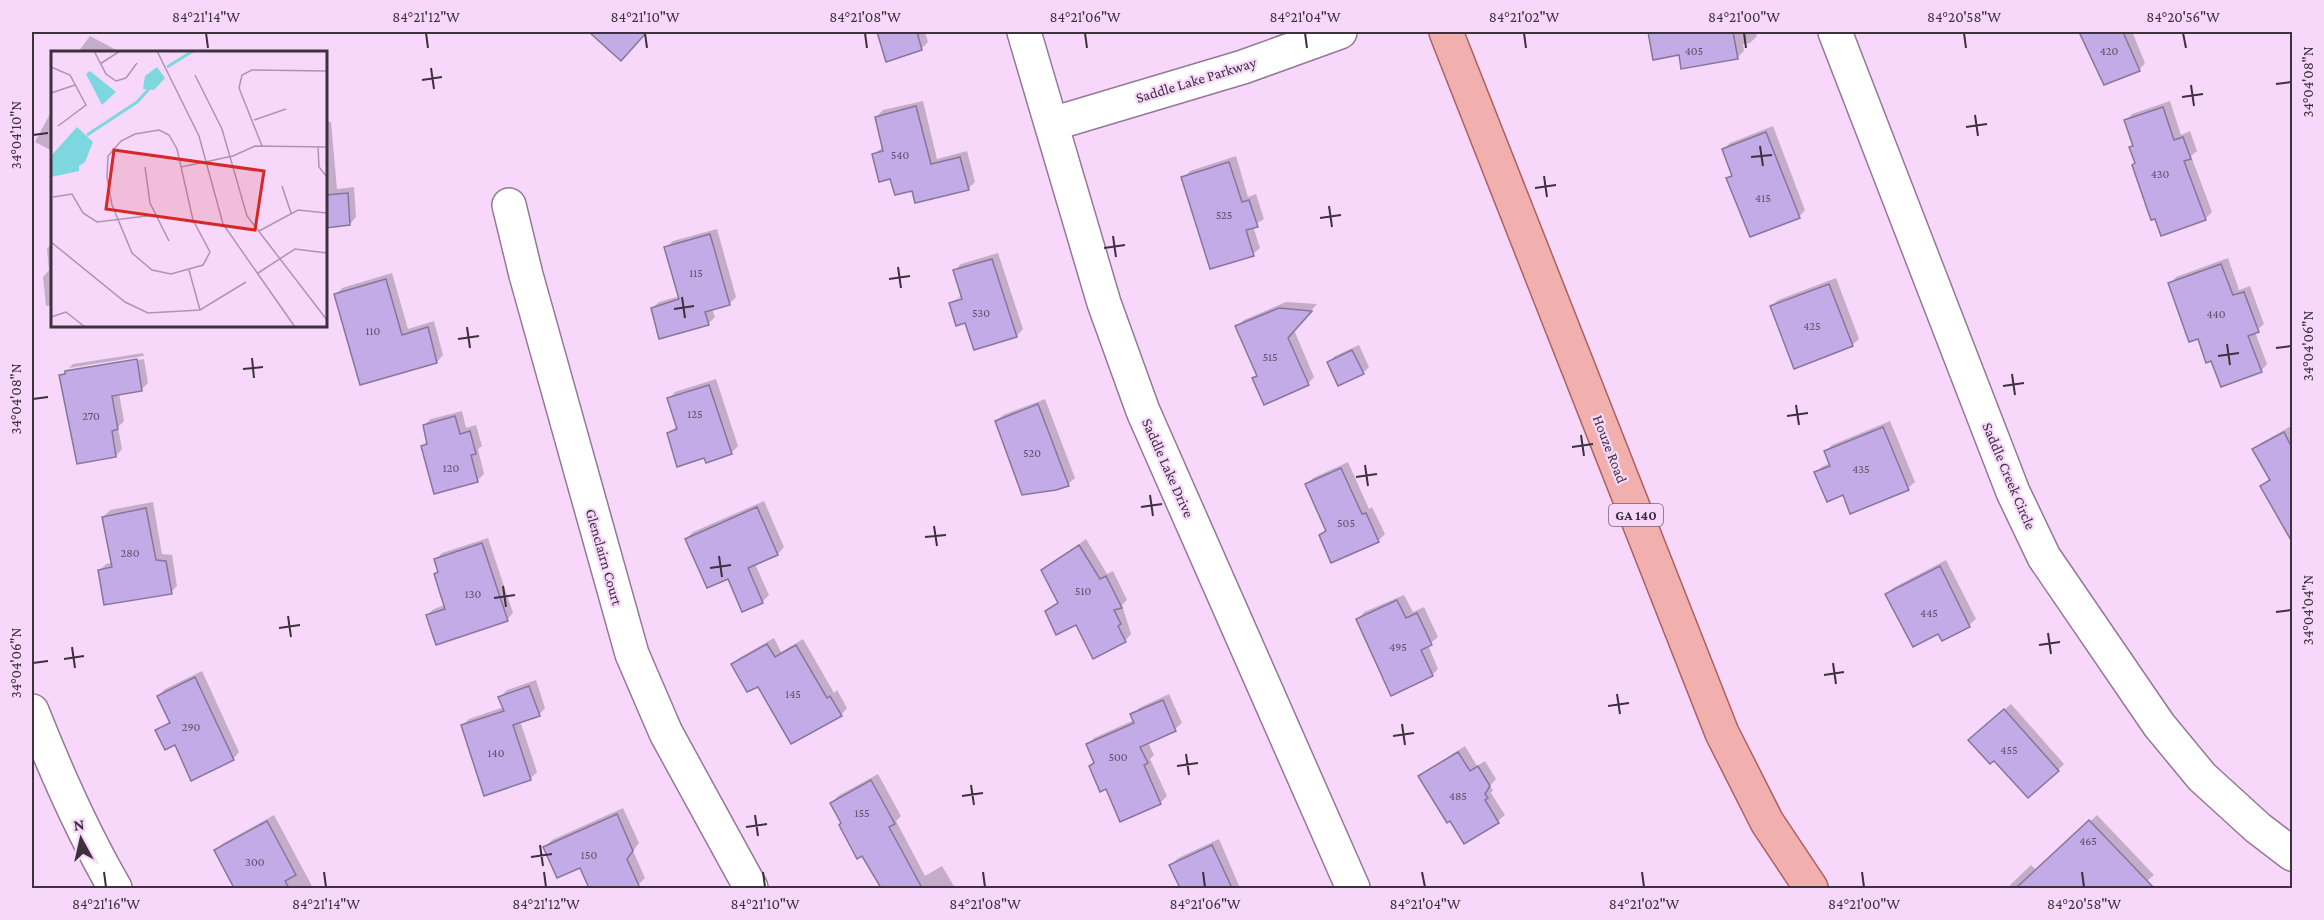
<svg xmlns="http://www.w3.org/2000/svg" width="2324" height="920" font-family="'Crimson Pro',serif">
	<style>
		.shadow { fill: #0003; fill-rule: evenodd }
		.building { fill: #c2abe6; stroke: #85779b; stroke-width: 1.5 }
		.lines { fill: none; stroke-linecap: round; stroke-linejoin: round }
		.minor-casing { stroke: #947897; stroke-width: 36 }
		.major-casing { stroke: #ac6062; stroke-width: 36 }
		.minor { stroke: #fff; stroke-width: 33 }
		.major { stroke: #f1afad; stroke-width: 33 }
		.ticks { fill: none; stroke: #3d313e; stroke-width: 2 }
		.labels { text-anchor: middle; stroke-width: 4.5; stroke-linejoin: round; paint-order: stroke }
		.number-label { font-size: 12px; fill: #5e5068 }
		.shield { fill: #f7d8fa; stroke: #756376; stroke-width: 1.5 }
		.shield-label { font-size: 14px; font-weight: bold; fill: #3d313e }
		.street-label { font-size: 15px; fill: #3d313e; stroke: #f7d8fa }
		.inset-river { fill: none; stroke: #7dd7de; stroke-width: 3 }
		.inset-road { fill: none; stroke: #ad95af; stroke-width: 1.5 }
		.view { fill: #d62828; fill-opacity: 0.15; stroke: #d62828; stroke-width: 3 }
		.inset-edge { fill: none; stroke: #3d313e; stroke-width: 3 }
		.neatline { fill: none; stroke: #3d313e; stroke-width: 2 }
		.ticks-label { font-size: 15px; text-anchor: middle; fill: #3d313e }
	</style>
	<rect width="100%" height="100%" fill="#f7d8fa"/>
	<g class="shadow">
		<polygon points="605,32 646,32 627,53 600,39"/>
		<polygon points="878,32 925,32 928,42 922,48 887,60"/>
		<polygon points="1649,32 1756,32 1757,36 1750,43 1743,44 1744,51 1737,58 1680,54 1654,58"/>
		<polygon points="2081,32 2136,32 2133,34 2145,63 2139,70 2104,84"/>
		<polygon points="90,36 120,52 78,52"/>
		<polygon points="923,101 937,159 967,151 975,182 968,189 913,189 891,177 874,154 883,147 876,117 883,110"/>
		<polygon points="2170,101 2181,135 2190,131 2197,151 2191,156 2212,212 2205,219 2136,162 2134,145 2125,121 2132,114"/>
		<polygon points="52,110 52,151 35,142"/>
		<polygon points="326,122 331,122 337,189 354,187 356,217 350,224 326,226"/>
		<polygon points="1773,126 1805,210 1799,217 1728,179 1733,174 1724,149 1730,143"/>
		<polygon points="1236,156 1248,197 1256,194 1264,219 1253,226 1260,248 1253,254 1183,178 1190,171"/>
		<polygon points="717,229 736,297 729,304 712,309 715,317 708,324 652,308 659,302 680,296 666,247 673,241"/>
		<polygon points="52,243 52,305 46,306 43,277 49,270 47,249"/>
		<path d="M998,253l25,76 -6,7 -42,12 -9,-27 -15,-18 11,-8 -7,-25 6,-6zM968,295l1,3 -12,4v-3z"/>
		<polygon points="2228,258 2239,290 2250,286 2264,324 2255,332 2267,364 2261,371 2212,359 2170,284 2176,277"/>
		<polygon points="392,273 408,329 434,321 443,355 437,362 336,295 342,288"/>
		<polygon points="1836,278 1859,339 1852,345 1771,306 1778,300"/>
		<polygon points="1286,302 1317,304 1294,330 1314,377 1308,384 1254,378 1258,374 1237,327 1244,320"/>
		<polygon points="1359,345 1369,367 1363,373 1329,362 1335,356"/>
		<polygon points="143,353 144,356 69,368 73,364"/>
		<polygon points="144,359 148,383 141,390 119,393 124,421 118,427 122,449 116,456 61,376 68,369 65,372"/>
		<polygon points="716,379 738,446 731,453 668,433 678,426 669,399 675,392"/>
		<polygon points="1045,399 1075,478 1068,484 997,421 1003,415"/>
		<polygon points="462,411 466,428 476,425 482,446 478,449 484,474 477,481 423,446 428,441 424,425 431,419"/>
		<polygon points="1890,421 1915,482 1908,488 1844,493 1816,472 1823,466 1831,463 1826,451 1832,445"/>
		<polygon points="2291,426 2292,430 2292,542 2262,486 2270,478 2254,449 2261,443"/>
		<polygon points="1348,462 1369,509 1372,507 1385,534 1378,541 1320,535 1327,529 1307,484 1313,478"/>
		<polygon points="764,501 784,547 778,554 755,564 769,595 762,602 729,577 686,539 693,532"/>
		<polygon points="153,502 162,554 172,555 177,586 171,592 99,571 106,564 112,563 103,517 110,510"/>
		<polygon points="488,538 513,613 507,620 427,615 434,609 445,605 435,574 439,571 435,560 442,553"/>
		<polygon points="1086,539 1107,574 1113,571 1127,600 1122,605 1131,634 1125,641 1047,611 1059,601 1043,570"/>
		<polygon points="1946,560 1976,619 1969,625 1939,632 1886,595 1893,588"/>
		<polygon points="1404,595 1413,612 1424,607 1438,637 1428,645 1438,669 1432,675 1358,619 1364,612"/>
		<polygon points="774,638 781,652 803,639 834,693 837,690 847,708 841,715 759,685 733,665 739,658"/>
		<polygon points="202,671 239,752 233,759 175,743 157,731 171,720 158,696 165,689"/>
		<polygon points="536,680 545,708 539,715 520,721 537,772 530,779 462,726 469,719 504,707 500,697 507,690"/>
		<polygon points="1169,694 1182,723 1175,729 1148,742 1154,755 1150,759 1167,796 1160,803 1106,787 1091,766 1095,762 1088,745 1094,738 1134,720 1132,715 1139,708"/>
		<polygon points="2011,704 2064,764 2058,770 1994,759 1977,734"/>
		<polygon points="1465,746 1477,766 1485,761 1496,779 1490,786 1493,790 1491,793 1505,815 1498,821 1465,842 1420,777 1427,770"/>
		<polygon points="878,774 901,816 896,821 925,876 942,866 955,888 890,888 873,860 832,803 838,796"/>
		<polygon points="623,808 639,843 633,851 645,878 638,885 629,888 590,888 580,866 545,847 552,840"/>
		<polygon points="274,815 313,888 236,888 216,850 222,844"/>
		<polygon points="2097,815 2154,875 2139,888 2007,888 2031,865 2037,871"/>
		<polygon points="1219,839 1240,888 1179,888 1180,887 1171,865 1178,858"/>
	</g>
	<g class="building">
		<polygon points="589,32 647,32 621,61"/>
		<polygon points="877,32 917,32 922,50 886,62"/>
		<polygon points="1648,32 1733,32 1738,59 1681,69 1679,55 1653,60"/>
		<polygon points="2079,32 2123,32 2140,71 2104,85"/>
		<polygon points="916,106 931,164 960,157 969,190 915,203 912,191 895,195 890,179 879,182 872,154 883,151 875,117"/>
		<polygon points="2163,107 2174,140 2183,137 2191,159 2184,161 2206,220 2161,236 2155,219 2151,220 2132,165 2135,163 2129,147 2133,146 2124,120"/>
		<polygon points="1766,132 1800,218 1750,237 1726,178 1732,176 1722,149"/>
		<polygon points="1229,162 1242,202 1249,200 1258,227 1246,230 1254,256 1210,269 1181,177"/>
		<polygon points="348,193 350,225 326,228 326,195"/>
		<polygon points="710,234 730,305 705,312 709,325 659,339 651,308 679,299 664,247"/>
		<polygon points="992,259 1017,337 974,350 965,323 956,326 949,303 962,299 953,270"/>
		<polygon points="2221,264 2233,295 2244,292 2259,332 2248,336 2262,372 2221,387 2211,361 2206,363 2198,339 2189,342 2168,283"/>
		<polygon points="386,279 402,335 428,327 437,363 360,385 334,294"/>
		<polygon points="1829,284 1853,346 1794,369 1770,306"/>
		<polygon points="1279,308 1312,311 1288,338 1309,385 1264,405 1252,378 1257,376 1235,326"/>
		<polygon points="1352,350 1364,374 1338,386 1327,362"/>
		<polygon points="137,359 142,391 112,396 118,429 112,431 116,457 77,464 59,375 65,374 65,371"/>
		<polygon points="709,385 732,454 706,463 704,458 677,467 667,433 677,429 667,398"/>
		<polygon points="1038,404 1069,486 1056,490 1022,495 995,421"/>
		<polygon points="455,416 460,434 470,431 476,454 471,455 478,482 434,494 421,446 427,444 423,425"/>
		<polygon points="1883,427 1909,490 1850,514 1843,495 1827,502 1814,472 1830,466 1824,451"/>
		<polygon points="2284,432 2292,448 2292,542 2260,486 2270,480 2252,449"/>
		<polygon points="1341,468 1362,514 1366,513 1379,542 1331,563 1319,535 1326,531 1305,484"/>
		<polygon points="757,507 778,555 748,568 763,603 742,612 728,579 707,588 685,539"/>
		<polygon points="146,508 156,560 166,561 172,594 104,605 98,570 112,567 102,517"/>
		<polygon points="482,543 508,621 436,645 426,615 445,609 434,574 438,572 434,559"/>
		<polygon points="1079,545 1100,579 1106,576 1122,608 1114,610 1121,624 1118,626 1126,642 1093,659 1076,625 1056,635 1045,611 1058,603 1041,570"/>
		<polygon points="1940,566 1970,627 1942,641 1938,634 1913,647 1885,594"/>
		<polygon points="1397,600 1406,618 1417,613 1432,645 1421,650 1433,676 1391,696 1356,619"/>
		<polygon points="767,644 775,657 796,645 827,698 830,696 842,716 791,744 758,687 747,692 731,664"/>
		<polygon points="195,677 234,760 191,781 175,745 165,750 155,730 170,723 157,696"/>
		<polygon points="529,686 540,716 513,725 531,780 484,796 461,725 504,711 498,697"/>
		<polygon points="1163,700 1176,731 1140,747 1148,763 1144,765 1161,804 1120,822 1106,789 1100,792 1089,766 1094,763 1086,744 1134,723 1130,714"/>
		<polygon points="2004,709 2059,771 2028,798 1994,761 1990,764 1968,740"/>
		<polygon points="1458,752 1470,771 1478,766 1490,786 1485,794 1488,798 1485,800 1499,823 1464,844 1450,821 1447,823 1418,776"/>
		<polygon points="871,780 895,824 889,827 922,888 881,888 862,856 857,859 839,825 841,823 830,803"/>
		<polygon points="617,814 633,851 627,859 640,888 589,888 580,868 557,878 543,847"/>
		<polygon points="2089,820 2154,888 2016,888"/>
		<polygon points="267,821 296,875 285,881 289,888 234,888 214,850"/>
		<polygon points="1212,845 1232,888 1180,888 1169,865"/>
	</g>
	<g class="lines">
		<defs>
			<g id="minor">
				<polyline points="1024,32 1104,303 1143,411 1353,888"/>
				<polyline points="1835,32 2013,492 2044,557 2159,725 2202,777 2258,828 2292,854"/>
				<polyline points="1052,124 1243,67 1340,32"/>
				<polyline points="509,205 526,275 632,654 666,733 751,888"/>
				<path d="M32,711c24,61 50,120 83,177"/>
			</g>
			<polyline id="major" points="1446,32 1722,733 1767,822 1811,888"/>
		</defs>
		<use href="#minor" class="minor-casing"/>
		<use href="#major" class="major-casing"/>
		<use href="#minor" class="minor"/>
		<use href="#major" class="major"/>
	</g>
	<path class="ticks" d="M206,33l2,15M426,33l2,15M645,33l2,15M865,33l2,15M1085,33l2,15M1305,33l2,15M1524,33l2,15M1744,33l2,15M1964,33l2,15M2183,33l3,15M431,68l3,21M422,80l20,-3M2276,84l15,-2M2191,85l3,21M2182,97l21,-3M1975,115l3,21M1966,127l21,-3M33,135l15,-2M1760,146l3,20M1751,157l21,-2M1544,176l3,21M1535,188l21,-3M1329,206l3,21M1320,218l21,-3M1113,236l3,21M1104,248l21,-3M898,267l3,21M889,279l21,-3M682,297l3,21M674,309l20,-3M467,327l3,21M458,339l21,-3M2227,344l3,21M2276,348l15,-2M2218,356l21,-3M252,358l2,20M243,369l20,-2M2012,374l3,21M2003,386l21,-3M33,399l15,-2M1796,405l3,20M1787,416l21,-3M1581,435l3,21M1572,447l21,-3M1365,465l3,21M1356,477l21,-3M1150,495l3,21M1141,507l21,-3M934,526l3,20M925,537l21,-2M719,556l3,21M710,568l21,-3M503,586l3,21M494,598l21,-3M2276,612l15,-2M288,616l3,21M279,628l21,-3M2048,633l3,21M2039,645l21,-3M72,647l3,21M64,659l20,-3M33,663l15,-2M1833,663l3,21M1824,675l20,-3M1617,694l3,20M1608,706l21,-3M1402,724l3,21M1393,736l21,-3M1186,754l3,21M1177,766l21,-3M971,785l3,20M962,796l21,-3M755,815l3,21M746,827l21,-3M540,845l3,21M531,857l21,-3M104,872l2,15M324,872l2,15M544,872l2,15M763,872l2,15M983,872l2,15M1203,872l2,15M1422,872l3,15M1642,872l2,15M1862,872l2,15M2082,872l2,15"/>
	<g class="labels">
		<g class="number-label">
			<text x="1694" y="55">405</text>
			<text x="2109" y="55">420</text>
			<text x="900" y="159">540</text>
			<text x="2160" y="178">430</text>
			<text x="1763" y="202">415</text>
			<text x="1224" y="219">525</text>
			<text x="696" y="277">115</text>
			<text x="981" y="317">530</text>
			<text x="2216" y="318">440</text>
			<text x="1812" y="330">425</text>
			<text x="373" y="335">110</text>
			<text x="1270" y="361">515</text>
			<text x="695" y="418">125</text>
			<text x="91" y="420">270</text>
			<text x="1032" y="457">520</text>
			<text x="451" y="472">120</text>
			<text x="1861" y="473">435</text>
			<text x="1346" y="527">505</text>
			<text x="130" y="557">280</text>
			<text x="1083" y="595">510</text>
			<text x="473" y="598">130</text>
			<text x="1929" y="617">445</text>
			<text x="1398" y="651">495</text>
			<text x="793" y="698">145</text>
			<text x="191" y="731">290</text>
			<text x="2009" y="754">455</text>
			<text x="496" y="757">140</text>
			<text x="1118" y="761">500</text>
			<text x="1458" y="800">485</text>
			<text x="862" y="817">155</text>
			<text x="2088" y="845">465</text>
			<text x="589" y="859">150</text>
			<text x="255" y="866">300</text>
		</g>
		<rect class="shield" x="1609" y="504" width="54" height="22" rx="4.5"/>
		<g class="shield-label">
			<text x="1636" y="520">GA 140</text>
		</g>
		<g class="street-label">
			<text transform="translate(1196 80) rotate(-17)" y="5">Saddle Lake Parkway</text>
			<text transform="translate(1610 449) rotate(69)" y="5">Houze Road</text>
			<text transform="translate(1168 468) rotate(66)" y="5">Saddle Lake Drive</text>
			<text transform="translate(2009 476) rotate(67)" y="5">Saddle Creek Circle</text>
			<text transform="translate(604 557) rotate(74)" y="5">Glenclairn Court</text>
		</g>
	</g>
	<g transform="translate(51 51)">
		<rect width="276" height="276" fill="#f7d8fa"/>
		<path d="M106,16l8,11 -11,12 -11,-1 2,-13zM39,20l26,21 -14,13 -16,-31zM26,76l16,15 -8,20 -6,4v5l-28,6v-21z" fill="#7dd7de"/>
		<path class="inset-river" d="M116,16l26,-16M36,84l50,-33 12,-13"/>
		<path class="inset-road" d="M43,0l12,23 10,7 10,-3 11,-15M106,0l42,85 24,88 72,103M49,13l20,-13M0,16l19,8 16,30 -28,21M144,24l27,54 25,87 80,104M0,42l24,-8M203,69l32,-11M108,79l10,5 8,14 16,71 17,32 -7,13 -32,9 -19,-4 -20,-17 -20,-48 -5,-28 1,-21 13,-15 14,-7zM211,95l-23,-58 3,-13 10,-5 75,1M267,96l1,20 8,10M94,116l5,36 19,38M130,116l52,-11 22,-10 72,1M231,135l9,27M2,146l19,-3 11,19 14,9 58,-7M208,180l39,-21 29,3M0,191l74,60 23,11 52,-3 46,-28M138,219l11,40M207,222l37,-24 32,4M0,266l15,-5 19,15"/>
		<path class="view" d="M63,99l150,21 -9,59 -149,-21z"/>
		<rect width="276" height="276" class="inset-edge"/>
	</g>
	<rect width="2324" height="920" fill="none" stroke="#f7d8fa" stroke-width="66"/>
	<g transform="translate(81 839) rotate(352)" stroke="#f7d8fa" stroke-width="4.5" paint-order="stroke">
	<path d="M0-4.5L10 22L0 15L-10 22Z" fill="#3d313e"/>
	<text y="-9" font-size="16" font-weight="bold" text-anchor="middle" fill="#3d313e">N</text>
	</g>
	<rect x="33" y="33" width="2258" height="854" class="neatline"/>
	<g class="ticks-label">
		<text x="206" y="22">84°21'14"W</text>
		<text x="426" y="22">84°21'12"W</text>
		<text x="645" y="22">84°21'10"W</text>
		<text x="865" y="22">84°21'08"W</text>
		<text x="1085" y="22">84°21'06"W</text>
		<text x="1305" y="22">84°21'04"W</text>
		<text x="1524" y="22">84°21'02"W</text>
		<text x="1744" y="22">84°21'00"W</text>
		<text x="1964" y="22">84°20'58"W</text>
		<text x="2183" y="22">84°20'56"W</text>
		<text transform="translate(2308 82) rotate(-90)" y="5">34°04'08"N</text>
		<text transform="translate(16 135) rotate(-90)" y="5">34°04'10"N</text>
		<text transform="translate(2308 346) rotate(-90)" y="5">34°04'06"N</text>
		<text transform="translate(16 399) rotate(-90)" y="5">34°04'08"N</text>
		<text transform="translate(2308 610) rotate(-90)" y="5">34°04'04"N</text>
		<text transform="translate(16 663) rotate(-90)" y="5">34°04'06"N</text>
		<text x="106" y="909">84°21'16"W</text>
		<text x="326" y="909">84°21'14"W</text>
		<text x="546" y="909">84°21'12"W</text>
		<text x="765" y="909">84°21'10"W</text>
		<text x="985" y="909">84°21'08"W</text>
		<text x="1205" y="909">84°21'06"W</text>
		<text x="1425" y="909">84°21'04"W</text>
		<text x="1644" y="909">84°21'02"W</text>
		<text x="1864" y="909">84°21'00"W</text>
		<text x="2084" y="909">84°20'58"W</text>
	</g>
</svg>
